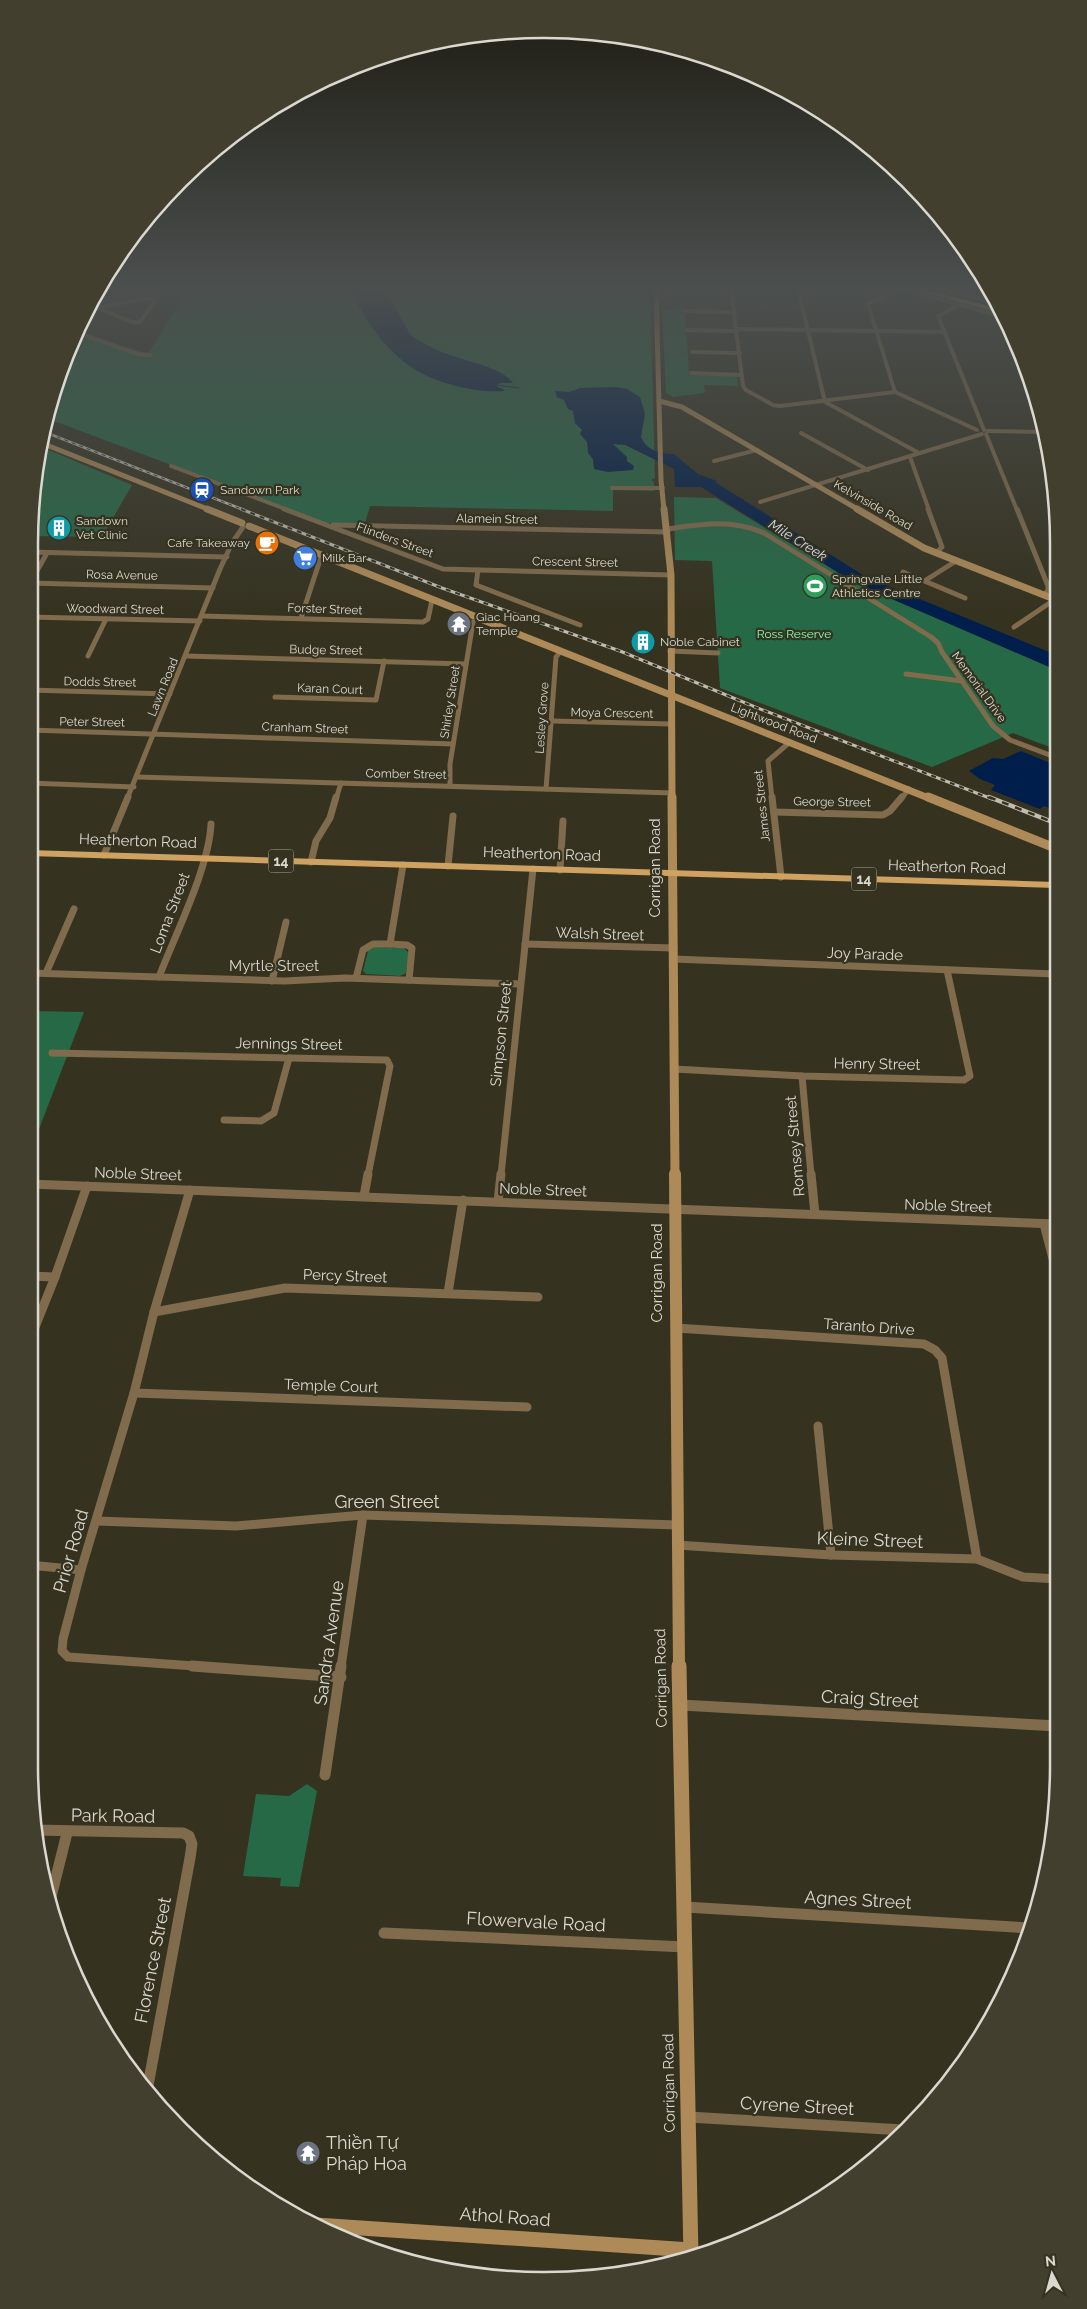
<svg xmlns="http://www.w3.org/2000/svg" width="1087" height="2309" font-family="Raleway,sans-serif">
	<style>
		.green { fill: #266946 }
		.water { fill: #001e4b }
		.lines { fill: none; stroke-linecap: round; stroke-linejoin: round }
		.stream { stroke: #001e4b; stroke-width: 1 }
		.street-far4 { stroke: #806b4c; stroke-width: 4 }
		.street-far3 { stroke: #806b4c; stroke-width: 5 }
		.street-far2 { stroke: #806b4c; stroke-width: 7 }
		.street-far1 { stroke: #806b4c; stroke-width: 9 }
		.street { stroke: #806b4c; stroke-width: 11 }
		.secondary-far4 { stroke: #ad8a58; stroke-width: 5 }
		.secondary-far3 { stroke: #ad8a58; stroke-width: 7 }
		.secondary-far2 { stroke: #ad8a58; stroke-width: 9 }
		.secondary-far1 { stroke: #ad8a58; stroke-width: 12 }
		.secondary { stroke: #ad8a58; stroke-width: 15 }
		.primary { fill: #cfa261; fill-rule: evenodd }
		.highway { fill: #eeb868; fill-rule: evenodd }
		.rail-far2-casing { stroke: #bfbdb2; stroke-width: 2.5 }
		.rail-far1-casing { stroke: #bfbdb2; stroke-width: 3 }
		.rail-casing { stroke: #bfbdb2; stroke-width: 4.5 }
		.rail-far2 { stroke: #353220; stroke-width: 1; stroke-dasharray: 4; stroke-linecap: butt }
		.rail-far1 { stroke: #353220; stroke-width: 2; stroke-dasharray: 5; stroke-linecap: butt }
		.rail { stroke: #353220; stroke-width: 2.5; stroke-dasharray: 7; stroke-linecap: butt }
		.labels { text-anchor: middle; stroke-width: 4.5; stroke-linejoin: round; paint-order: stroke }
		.far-poi-label { font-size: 12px; fill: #dbd9cf; stroke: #353220; text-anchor: start }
		.far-street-label { font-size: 12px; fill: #dbd9cf; stroke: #353220 }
		.far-park-label { font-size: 12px; fill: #83fdb9; stroke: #353220 }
		.far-water-label { font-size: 14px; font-style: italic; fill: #cedbed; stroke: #353220 }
		.shield { fill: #353220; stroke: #a9a79a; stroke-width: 1 }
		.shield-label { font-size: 14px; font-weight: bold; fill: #dbd9cf }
		.street-label { font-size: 15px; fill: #dbd9cf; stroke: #353220 }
		.near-street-label { font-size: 18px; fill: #dbd9cf; stroke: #353220 }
		.near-poi-label { font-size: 18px; fill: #dbd9cf; stroke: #353220; text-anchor: start }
		.rim { fill: none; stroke: #dbd9cf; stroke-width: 2.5 }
	</style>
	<rect width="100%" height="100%" fill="#353220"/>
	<g class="green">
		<polygon points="188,289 650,289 655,478 651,480 654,482 654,491 613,490 613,511 370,506 365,523 326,523 46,418 71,341 86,335 148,354"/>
		<polygon points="681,307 685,309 689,375 735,376 737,377 738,386 704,385 705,393 673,397 666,393 662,311"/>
		<polygon points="46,449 132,485 102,537 29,536 38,452"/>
		<polygon points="674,497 716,498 855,583 1054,669 1055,749 1013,733 932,767 720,688 712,561 675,560"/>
		<polygon points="375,947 404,948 409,953 406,973 400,976 366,974 363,971 368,951"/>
		<polygon points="29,1011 84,1012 29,1155"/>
		<polygon points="307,1784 317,1791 299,1887 280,1886 281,1878 243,1876 256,1794 289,1796"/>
	</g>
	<g class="water">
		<path d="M352,289h33l25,45c12,10 30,18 46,23 17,6 46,11 57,26h-13l-4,3 9,4 -2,1c-25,2 -59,-6 -82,-18 -28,-14 -60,-54 -69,-84z"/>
		<path d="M615,387l12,2 13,8 5,17 -4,23c5,13 21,18 33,17l24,20 19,7 -2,1 151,95 188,77v15l-199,-86 -154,-96h-26l-1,-18 -49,-24 -12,-1 14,13v4l7,5 -1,4 -25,2 -14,-3 -1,-10 -5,-6 -1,-11 -7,-8 2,-4 -7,-7 -2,-12 -5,-2 -4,-9 -7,-3 -2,-6 14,1 11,-4z"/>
		<polygon points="1021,751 1055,765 1055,810 1044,806 1040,809 991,790 995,785 980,779 969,771 993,758 1003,759"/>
	</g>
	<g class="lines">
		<polyline class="stream" points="496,385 519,388"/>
		<g class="street-far4">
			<polyline points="731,289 743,386 746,390 773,405 780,406 895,392"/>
			<polyline points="798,289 825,402 919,453"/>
			<polyline points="900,289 868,304 895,392 977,430"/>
			<polyline points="903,289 1001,316"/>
			<polyline points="943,289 994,302"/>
			<polyline points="98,291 112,289"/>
			<polyline points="961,304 938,316 984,430"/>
			<polyline points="87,310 147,298 156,300 140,322 132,322 100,309"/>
			<polyline points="686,311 735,312"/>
			<polyline points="737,329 945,332"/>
			<polyline points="687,330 738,331"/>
			<polyline points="75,332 138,354 150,355"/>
			<polyline points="692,352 740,353"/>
			<polyline points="691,373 742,375"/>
			<polyline points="987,431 1042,432"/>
			<polyline points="801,433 868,470"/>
			<polyline points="986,434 1017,510"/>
			<polyline points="910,457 929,510"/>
			<polyline points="714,461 757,450"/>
			<polyline points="171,466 288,510"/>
			<polyline points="612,488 663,488"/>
			<polyline points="760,502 982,434"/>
		</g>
		<g class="street-far3">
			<polyline points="284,509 443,569 478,570 476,585 580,625"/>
			<polyline points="928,509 942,547 936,553"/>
			<polyline points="1017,509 1048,586 1048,590 1044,595"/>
			<polyline points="333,525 668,532"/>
			<path d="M668,529c34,-5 63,-10 96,4l167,104 7,6 4,9 51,74 17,14 45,17"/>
			<polyline points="29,552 227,557"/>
			<polyline points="478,570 671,575"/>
			<polyline points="903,572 965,598"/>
			<polyline points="926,580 956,561"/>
			<polyline points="30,583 213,588"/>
			<polyline points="29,585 47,553"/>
			<polyline points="202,616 423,622 428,619 432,600"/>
			<polyline points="29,617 200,621"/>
			<polyline points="301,618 320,560 323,557"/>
			<polyline points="1014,627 1054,600"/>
			<polyline points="670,651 718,653"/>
			<polyline points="88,656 106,619"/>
			<polyline points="186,656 466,664"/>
			<polyline points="906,674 962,681"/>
			<polyline points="29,690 170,694"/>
			<polyline points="275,697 376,700 384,661"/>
			<polyline points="552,721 671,724"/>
			<polyline points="29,730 453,744"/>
			<polyline points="138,777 673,793"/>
			<polyline points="29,783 134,787"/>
			<polyline points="450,786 450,764 473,622"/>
			<polyline points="546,789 556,657 561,651"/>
			<polyline points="127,799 220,569 232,543 243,527"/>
			<polyline points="336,799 341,783"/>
			<polyline points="772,799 768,761 790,742"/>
			<polyline points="901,799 909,789"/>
		</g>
		<g class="street-far2">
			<polyline points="772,797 781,877"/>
			<polyline points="774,812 883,815 890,811 902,797"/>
			<polyline points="104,855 128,797"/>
			<polyline points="311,862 316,841 330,818 336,797"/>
			<polyline points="448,866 453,816"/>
			<polyline points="560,870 563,821"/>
			<polyline points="390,944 407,945 412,948 409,980"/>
			<polyline points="525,944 674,948"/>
			<polyline points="673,959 1056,974"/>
			<polyline points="29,973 284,981 345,978 520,984"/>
			<polyline points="46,973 74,909"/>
			<path d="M159,977c16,-42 50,-109 52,-153"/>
			<polyline points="356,978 363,950 373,944 390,944 403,865"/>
			<polyline points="272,981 286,922"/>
			<polyline points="52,1053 387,1060 390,1066 368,1175"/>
			<polyline points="674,1069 802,1076 964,1080 970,1076 947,970"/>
			<polyline points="802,1076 811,1175"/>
			<polyline points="224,1120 261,1121 274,1113 289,1058"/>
			<polyline points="501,1175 533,869"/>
		</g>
		<g class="street-far1">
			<polyline points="811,1174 815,1214"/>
			<polyline points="29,1184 1056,1224"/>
			<polyline points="190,1190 154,1312 134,1393 81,1570 63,1639 62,1651 68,1657 209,1667"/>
			<polyline points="364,1196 368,1174"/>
			<polyline points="498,1202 501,1174"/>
			<polyline points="1044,1224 1057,1274"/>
			<polyline points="29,1276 55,1277"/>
			<polyline points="448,1293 463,1200"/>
			<polyline points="154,1312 285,1288 538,1297"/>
			<polyline points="676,1328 924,1344 935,1350 942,1358 977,1559"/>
			<polyline points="29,1342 55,1277 87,1186"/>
			<polyline points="134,1393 527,1407"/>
			<polyline points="818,1426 831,1555"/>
			<polyline points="97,1521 236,1526 363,1515 677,1525"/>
			<polyline points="677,1545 831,1555 977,1559 1023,1577 1058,1579"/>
			<polyline points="29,1565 81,1570"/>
			<polyline points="341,1667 363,1515"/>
		</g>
		<g class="street">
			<polyline points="192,1666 341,1677"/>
			<polyline points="681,1705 1058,1726"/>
			<polyline points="325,1775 341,1666"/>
			<polyline points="35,1830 183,1833 189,1836 192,1844 190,1858 147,2091"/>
			<polyline points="49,1905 67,1833"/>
			<polyline points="685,1907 1029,1928"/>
			<polyline points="384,1933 685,1947"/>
			<polyline points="689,2117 903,2130"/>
		</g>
		<g class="secondary-far4">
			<polyline points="656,289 661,480 664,510"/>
			<polyline points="659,401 682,407 859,510"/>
			<polyline points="39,442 210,510"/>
		</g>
		<g class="secondary-far3">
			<polyline points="207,509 242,523"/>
			<polyline points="664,509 671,575 672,799"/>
			<polyline points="857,509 924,548 1054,599"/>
			<polyline points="249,526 474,616"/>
			<polyline points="483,620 931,799"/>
		</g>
		<g class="secondary-far2">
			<polyline points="672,797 675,1175"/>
			<polyline points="928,797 1055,848"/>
		</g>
		<polyline class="secondary-far1" points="675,1174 679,1667"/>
		<g class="secondary">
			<polyline points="679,1666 691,2257"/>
			<polyline points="316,2225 691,2250"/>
		</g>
		<polygon class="primary" points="29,850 1055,882 1055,888 29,856"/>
		<polygon class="highway" points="912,289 922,289 997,308 1000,313"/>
		<defs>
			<polyline id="rail-far2" points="42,431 244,510"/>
			<polyline id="rail-far1" points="241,509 442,588 620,651 755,707 992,799"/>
			<polyline id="rail" points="989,797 1055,823"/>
		</defs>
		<use href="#rail-far2" class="rail-far2-casing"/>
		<use href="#rail-far1" class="rail-far1-casing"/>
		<use href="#rail" class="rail-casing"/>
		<use href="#rail-far2" class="rail-far2"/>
		<use href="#rail-far1" class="rail-far1"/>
		<use href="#rail" class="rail"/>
	</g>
	<linearGradient id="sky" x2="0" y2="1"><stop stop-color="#1d1c12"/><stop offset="0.47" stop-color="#4b4f4e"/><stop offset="1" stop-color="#4b4f4e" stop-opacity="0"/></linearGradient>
	<rect width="1087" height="612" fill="url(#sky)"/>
	<defs>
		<symbol id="station-disc" viewBox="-11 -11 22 22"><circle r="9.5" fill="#1a4fb4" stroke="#353220"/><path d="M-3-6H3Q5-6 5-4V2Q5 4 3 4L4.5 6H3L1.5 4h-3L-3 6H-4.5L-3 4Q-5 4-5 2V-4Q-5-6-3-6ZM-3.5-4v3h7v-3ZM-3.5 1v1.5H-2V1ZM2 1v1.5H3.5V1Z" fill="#fff"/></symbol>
		<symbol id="building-disc" viewBox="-11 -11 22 22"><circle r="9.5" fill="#0f9aa8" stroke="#353220"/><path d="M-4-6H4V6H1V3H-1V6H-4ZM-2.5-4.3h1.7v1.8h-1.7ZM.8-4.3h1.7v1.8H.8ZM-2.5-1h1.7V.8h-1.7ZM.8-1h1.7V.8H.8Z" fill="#fff"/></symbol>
		<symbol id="cafe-disc" viewBox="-11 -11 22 22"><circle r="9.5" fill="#e8710a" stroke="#353220"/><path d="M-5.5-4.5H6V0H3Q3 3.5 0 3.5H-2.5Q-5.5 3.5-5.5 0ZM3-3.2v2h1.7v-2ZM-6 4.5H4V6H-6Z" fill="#fff"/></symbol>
		<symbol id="supermarket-disc" viewBox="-11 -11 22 22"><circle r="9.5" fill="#3f7fe0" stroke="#353220"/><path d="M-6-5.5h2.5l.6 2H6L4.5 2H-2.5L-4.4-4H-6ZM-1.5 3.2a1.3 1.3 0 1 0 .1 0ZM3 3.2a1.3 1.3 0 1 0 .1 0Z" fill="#fff"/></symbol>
		<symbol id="stadium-disc" viewBox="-11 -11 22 22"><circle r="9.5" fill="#2e9e5b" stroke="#353220"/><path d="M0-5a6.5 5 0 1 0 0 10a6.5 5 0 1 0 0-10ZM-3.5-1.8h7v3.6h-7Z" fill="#fff"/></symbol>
		<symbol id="temple-disc" viewBox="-11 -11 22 22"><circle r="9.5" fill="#6b7280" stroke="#353220"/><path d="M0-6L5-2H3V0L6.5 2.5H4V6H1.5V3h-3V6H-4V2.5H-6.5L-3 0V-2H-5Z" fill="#fff"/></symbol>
	</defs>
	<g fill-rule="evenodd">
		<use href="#station-disc" x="188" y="476" width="28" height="28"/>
		<use href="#building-disc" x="45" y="514" width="28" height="28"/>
		<use href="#cafe-disc" x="253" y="529" width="28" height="28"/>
		<use href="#supermarket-disc" x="291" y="544" width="28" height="28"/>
		<use href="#stadium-disc" x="801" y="572" width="28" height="28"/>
		<use href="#temple-disc" x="445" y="610" width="28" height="28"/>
		<use href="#building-disc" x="629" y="628" width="28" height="28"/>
		<use href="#temple-disc" x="294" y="2139" width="28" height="28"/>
	</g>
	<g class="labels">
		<g class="far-poi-label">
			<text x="220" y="494">Sandown Park</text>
			<text x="76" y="525">Sandown<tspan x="76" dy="14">Vet Clinic</tspan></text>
			<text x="250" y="547" text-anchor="end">Cafe Takeaway</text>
			<text x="322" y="562">Milk Bar</text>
			<text x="832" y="583">Springvale Little<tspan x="832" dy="14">Athletics Centre</tspan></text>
			<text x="476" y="621">Giac Hoang<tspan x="476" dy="14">Temple</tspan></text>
			<text x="660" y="646">Noble Cabinet</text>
		</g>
		<g class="far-street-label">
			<text transform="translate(873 505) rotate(30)" y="4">Kelvinside Road</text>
			<text transform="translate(497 519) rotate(1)" y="4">Alamein Street</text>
			<text transform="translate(395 540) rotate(20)" y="4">Flinders Street</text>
			<text transform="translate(575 562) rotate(1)" y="4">Crescent Street</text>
			<text transform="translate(122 575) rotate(1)" y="4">Rosa Avenue</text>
			<text transform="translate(115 609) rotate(1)" y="4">Woodward Street</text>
			<text transform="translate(325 609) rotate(2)" y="4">Forster Street</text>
			<text transform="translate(326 650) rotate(1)" y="4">Budge Street</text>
			<text transform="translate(100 682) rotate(1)" y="4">Dodds Street</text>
			<text transform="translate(163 687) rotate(-68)" y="4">Lawn Road</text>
			<text transform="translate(979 687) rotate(54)" y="4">Memorial Drive</text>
			<text transform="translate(330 689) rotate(2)" y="4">Karan Court</text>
			<text transform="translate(450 702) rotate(-81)" y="4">Shirley Street</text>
			<text transform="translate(612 713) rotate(1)" y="4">Moya Crescent</text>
			<text transform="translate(542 718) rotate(-86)" y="4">Lesley Grove</text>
			<text transform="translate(92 722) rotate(1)" y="4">Peter Street</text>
			<text transform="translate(774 723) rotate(21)" y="4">Lightwood Road</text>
			<text transform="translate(305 728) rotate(2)" y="4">Cranham Street</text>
			<text transform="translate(406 774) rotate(1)" y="4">Comber Street</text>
			<text transform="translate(832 802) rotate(1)" y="4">George Street</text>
			<text transform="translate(762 806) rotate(-96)" y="4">James Street</text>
		</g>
		<g class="far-park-label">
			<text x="794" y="638">Ross Reserve</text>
		</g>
		<g class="far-water-label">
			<text transform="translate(798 540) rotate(32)" y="5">Mile Creek</text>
		</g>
		<g class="shield">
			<rect x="268.5" y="849.5" width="25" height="23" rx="4"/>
			<rect x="851.5" y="867.5" width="25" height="23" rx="4"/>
		</g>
		<g class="shield-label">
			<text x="281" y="866">14</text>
			<text x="864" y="884">14</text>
		</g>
		<g class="street-label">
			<text transform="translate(138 841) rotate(2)" y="5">Heatherton Road</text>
			<text transform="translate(542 854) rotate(2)" y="5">Heatherton Road</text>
			<text transform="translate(947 867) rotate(2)" y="5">Heatherton Road</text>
			<text transform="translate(655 868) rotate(-90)" y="5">Corrigan Road</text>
			<text transform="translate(170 913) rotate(-69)" y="5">Loma Street</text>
			<text transform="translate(600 934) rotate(2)" y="5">Walsh Street</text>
			<text transform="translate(865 954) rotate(2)" y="5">Joy Parade</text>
			<text x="274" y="971">Myrtle Street</text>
			<text transform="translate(501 1034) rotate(-84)" y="5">Simpson Street</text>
			<text transform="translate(289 1044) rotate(1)" y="5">Jennings Street</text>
			<text transform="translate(877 1064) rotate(1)" y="5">Henry Street</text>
			<text transform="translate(795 1146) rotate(-95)" y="5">Romsey Street</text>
			<text transform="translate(138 1174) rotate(2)" y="5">Noble Street</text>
			<text transform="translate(543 1190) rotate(2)" y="5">Noble Street</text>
			<text transform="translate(948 1206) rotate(2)" y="5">Noble Street</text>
			<text transform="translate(657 1273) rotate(-90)" y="5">Corrigan Road</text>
			<text transform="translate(345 1276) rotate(2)" y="5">Percy Street</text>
			<text transform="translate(869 1327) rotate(4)" y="5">Taranto Drive</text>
			<text transform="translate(331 1386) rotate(2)" y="5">Temple Court</text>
			<text transform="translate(661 1678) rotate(-91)" y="5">Corrigan Road</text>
			<text transform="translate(669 2083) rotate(-91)" y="5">Corrigan Road</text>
		</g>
		<g class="near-street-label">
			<text x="387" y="1508">Green Street</text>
			<text transform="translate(870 1540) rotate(2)" y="6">Kleine Street</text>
			<text transform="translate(71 1551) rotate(-74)" y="6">Prior Road</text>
			<text transform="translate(329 1643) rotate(-82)" y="6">Sandra Avenue</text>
			<text transform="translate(870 1699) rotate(3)" y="6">Craig Street</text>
			<text transform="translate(113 1816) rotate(1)" y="6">Park Road</text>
			<text transform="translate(858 1900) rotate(3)" y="6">Agnes Street</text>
			<text transform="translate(536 1922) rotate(3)" y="6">Flowervale Road</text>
			<text transform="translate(153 1960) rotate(-79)" y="6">Florence Street</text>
			<text transform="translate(797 2106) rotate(3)" y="6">Cyrene Street</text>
			<text transform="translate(505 2217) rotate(4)" y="6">Athol Road</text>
		</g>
		<g class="near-poi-label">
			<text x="326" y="2149">Thiền Tự<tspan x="326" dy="21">Pháp Hoa</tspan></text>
		</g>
	</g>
	<path d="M0 0H1087V2309H0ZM544 38H544A506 506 0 0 1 1050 544V1766A506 506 0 0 1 544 2272H544A506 506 0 0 1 38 1766V544A506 506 0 0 1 544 38Z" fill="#423f2e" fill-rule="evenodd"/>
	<path class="rim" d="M544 38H544A506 506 0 0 1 1050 544V1766A506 506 0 0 1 544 2272H544A506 506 0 0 1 38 1766V544A506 506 0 0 1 544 38Z"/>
	<g transform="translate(1052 2274) rotate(354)" stroke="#353220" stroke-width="4" paint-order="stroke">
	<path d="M0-4L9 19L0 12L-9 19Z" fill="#dbd9cf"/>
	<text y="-8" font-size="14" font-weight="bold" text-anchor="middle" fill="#dbd9cf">N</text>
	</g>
</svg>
